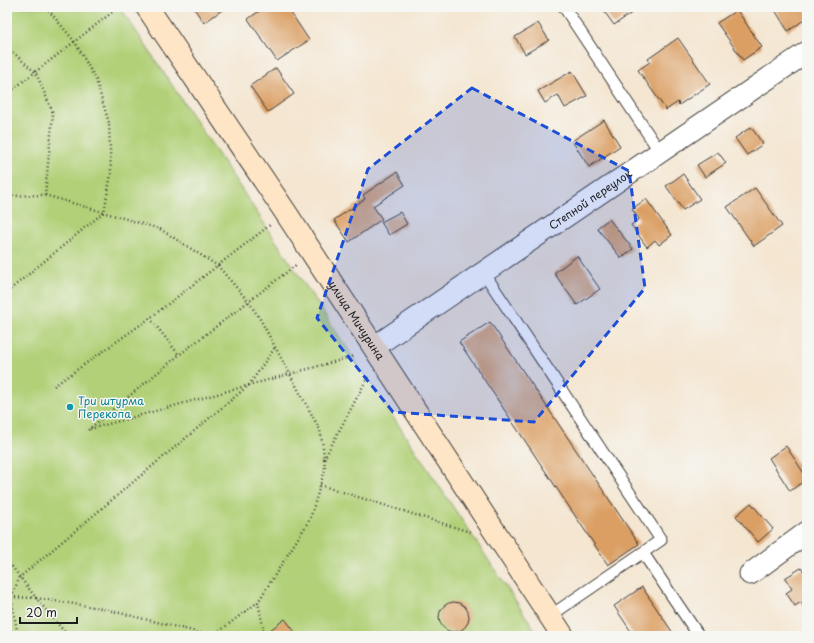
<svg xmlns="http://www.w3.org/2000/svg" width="814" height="643" font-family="'Playpen Sans',sans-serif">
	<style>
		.green { fill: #b1d077; stroke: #66764a }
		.building { fill: #db9f63 }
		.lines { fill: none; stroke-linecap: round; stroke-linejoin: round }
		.service-casing { stroke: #3c3a37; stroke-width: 13 }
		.minor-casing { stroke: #3c3a37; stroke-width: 23 }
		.secondary-casing { stroke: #3c3a37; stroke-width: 24 }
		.path { stroke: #3c3a37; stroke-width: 2.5; stroke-dasharray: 1 3; stroke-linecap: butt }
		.service { stroke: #fff; stroke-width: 11 }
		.minor { stroke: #fff; stroke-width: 21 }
		.secondary { stroke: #fee5c5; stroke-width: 22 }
		.marked { fill: #1d4ed8; fill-opacity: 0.2; stroke: #1d4ed8; stroke-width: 3; stroke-dasharray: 8 5; stroke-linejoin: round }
		.culture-dot { fill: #0f9aa8; stroke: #f6f6f2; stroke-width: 1.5 }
		.labels { text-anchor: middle; stroke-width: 3; stroke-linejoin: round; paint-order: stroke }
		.street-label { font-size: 11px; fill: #1c1c1c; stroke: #f6f6f2 }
		.culture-label { font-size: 11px; fill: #0d838f; stroke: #f6f6f2; text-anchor: start }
	</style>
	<rect width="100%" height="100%" fill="#f6f6f2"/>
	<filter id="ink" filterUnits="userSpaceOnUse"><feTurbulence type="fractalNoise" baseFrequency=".025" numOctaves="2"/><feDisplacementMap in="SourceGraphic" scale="8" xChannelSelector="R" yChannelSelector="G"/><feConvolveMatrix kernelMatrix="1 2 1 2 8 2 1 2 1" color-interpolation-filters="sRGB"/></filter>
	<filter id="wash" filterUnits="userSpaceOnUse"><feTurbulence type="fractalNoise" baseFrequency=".012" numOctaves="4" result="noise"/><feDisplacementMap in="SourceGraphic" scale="16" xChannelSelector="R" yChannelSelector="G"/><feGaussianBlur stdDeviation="0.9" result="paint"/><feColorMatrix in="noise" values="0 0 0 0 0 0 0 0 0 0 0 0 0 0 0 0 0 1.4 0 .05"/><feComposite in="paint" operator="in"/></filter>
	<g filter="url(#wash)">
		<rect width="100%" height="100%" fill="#f4e6d1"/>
		<polygon class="green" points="7,7 120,7 539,636 7,636"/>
		<g id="blocks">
			<g class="building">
				<polygon points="193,7 226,7 204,23"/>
				<polygon points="265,7 287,7 309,40 277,61 248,19"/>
				<polygon points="601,7 630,7 633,12 614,25"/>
				<polygon points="773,7 803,7 807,13 807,18 788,31"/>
				<polygon points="737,10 762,47 743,60 717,23"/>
				<polygon points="538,23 549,40 525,54 515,37"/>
				<polygon points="678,38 710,84 679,105 678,102 666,110 638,70 650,62 648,59"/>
				<polygon points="276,68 294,94 268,112 250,86"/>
				<polygon points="572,71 587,96 565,108 558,95 545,103 538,91"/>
				<polygon points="604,120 620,146 589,167 572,141"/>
				<polygon points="751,127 763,144 747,155 735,138"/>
				<polygon points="718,152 726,163 705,177 697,165"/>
				<polygon points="397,172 405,185 373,206 382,219 349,242 334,220 365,199 363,195"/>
				<polygon points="683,174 700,199 683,210 666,186"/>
				<polygon points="755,188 782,226 754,246 727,207"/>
				<polygon points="646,199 672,235 659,245 655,240 647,247 631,225 639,219 632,209"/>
				<polygon points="400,212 407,224 389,235 381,222"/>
				<polygon points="609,219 633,249 621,258 597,228"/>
				<polygon points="577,256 600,289 577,305 554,273"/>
				<polygon points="490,322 639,544 608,565 459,342"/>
				<polygon points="786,446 807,478 807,479 790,491 769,458"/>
				<polygon points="751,503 773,529 758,542 736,516"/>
				<polygon points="801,568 807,576 807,612 801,602 795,606 786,593 792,589 785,578"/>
				<polygon points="642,587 675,636 634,636 614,606"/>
				<circle cx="454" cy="617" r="15"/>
				<polygon points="285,619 298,636 274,636 270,630"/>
			</g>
		</g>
	</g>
	<g filter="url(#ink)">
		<use href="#blocks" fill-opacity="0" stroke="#3c3a37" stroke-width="1"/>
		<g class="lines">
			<defs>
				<g id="service">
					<polyline points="564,7 660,152"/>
					<polyline points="484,273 661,540 550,616"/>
					<polyline points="643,553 699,636"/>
				</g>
				<g id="minor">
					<path id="s1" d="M374,347l433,-295"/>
					<polyline points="750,574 807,532"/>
				</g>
				<g id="secondary">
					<path id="s2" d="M147,7l139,206 277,423"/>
				</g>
			</defs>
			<use href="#service" class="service-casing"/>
			<use href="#minor" class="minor-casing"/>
			<use href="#secondary" class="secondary-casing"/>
			<g class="path">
				<polyline points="7,47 36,73 53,113 45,195 7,196"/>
				<polyline points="7,94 119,7"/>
				<polyline points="45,195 160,229 218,266 248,301 260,319 320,430 323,447 325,469 310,519 258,602 265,636"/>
				<polyline points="7,292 104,212 111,174 109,123 96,80 75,42 46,7"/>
				<polyline points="150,318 179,355"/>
				<polyline points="54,386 150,318 270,225"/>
				<polyline points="7,419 9,421"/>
				<polyline points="90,429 355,356"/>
				<polyline points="88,430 179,355 296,265"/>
				<polyline points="324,459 369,375"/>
				<polyline points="320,485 470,532"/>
				<polyline points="7,560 36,598 100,608 213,636"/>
				<polyline points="7,597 36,598 68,636"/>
				<polyline points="18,636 11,597 20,577 249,385 276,346"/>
				<polyline points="213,636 258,602"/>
			</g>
			<use href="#service" class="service"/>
			<use href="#minor" class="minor"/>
			<use href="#secondary" class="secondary"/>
		</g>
	</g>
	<path class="marked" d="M472,88l157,83 16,117 -111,134 -141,-10 -76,-94 51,-149z"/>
	<circle class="culture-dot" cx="70" cy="407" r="4"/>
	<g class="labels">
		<g class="street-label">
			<text dy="4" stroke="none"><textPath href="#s1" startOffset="262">Степной переулок</textPath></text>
			<text dy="4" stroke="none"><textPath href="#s2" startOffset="377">улица Мичурина</textPath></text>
		</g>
		<g class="culture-label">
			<text x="78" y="405">Три штурма<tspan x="78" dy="13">Перекопа</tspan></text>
		</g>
	</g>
	<rect width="814" height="643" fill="none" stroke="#f6f6f2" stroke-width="24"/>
	<path d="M20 617v6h57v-6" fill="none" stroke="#1c1c1c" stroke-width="2"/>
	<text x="26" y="617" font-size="12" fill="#1c1c1c" stroke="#f6f6f2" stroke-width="3" paint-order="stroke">20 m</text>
</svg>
